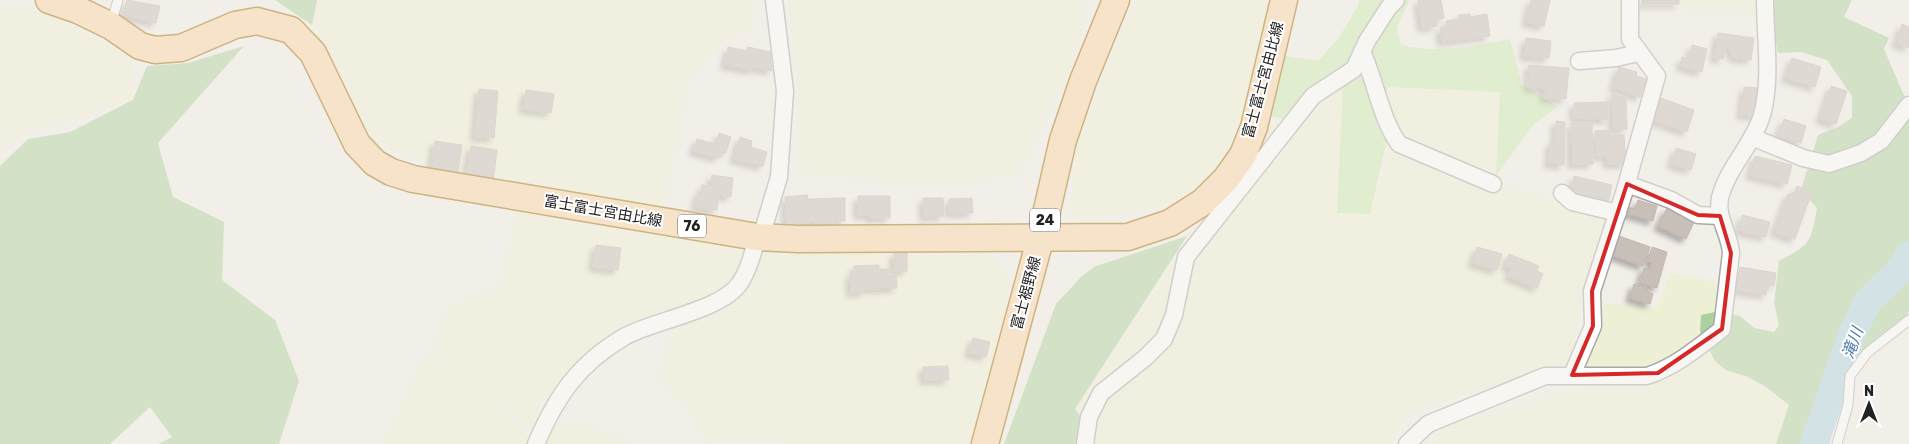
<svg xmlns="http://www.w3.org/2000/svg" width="1909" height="444" font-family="Rubik,'Noto Sans JP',sans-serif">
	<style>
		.farmland { fill: #eef0d5 }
		.grass { fill: #cdebb0 }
		.forest { fill: #add19e }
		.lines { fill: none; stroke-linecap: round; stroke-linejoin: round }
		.river { stroke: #aad3df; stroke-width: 28 }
		.building { fill: #c7bfb8; stroke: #c4b6ab; filter: url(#shadow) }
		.lane-casing { stroke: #a9a9a9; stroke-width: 11 }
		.street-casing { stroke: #a9a9a9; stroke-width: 19 }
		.primary-casing { stroke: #a06b00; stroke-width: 29 }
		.lane { stroke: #fff; stroke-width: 9 }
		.street { stroke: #fff; stroke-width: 16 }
		.primary { stroke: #fcd6a4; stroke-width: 26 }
		.marked { fill: none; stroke: #d62828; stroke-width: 4; stroke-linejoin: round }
		.labels { text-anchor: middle; stroke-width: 4; stroke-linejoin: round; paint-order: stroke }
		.shield { fill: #fff; stroke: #646464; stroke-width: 1 }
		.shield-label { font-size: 14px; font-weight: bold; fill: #222 }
		.street-label { font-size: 15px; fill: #222; stroke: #fff }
		.water-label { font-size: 16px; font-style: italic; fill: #4a7aab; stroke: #fff }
	</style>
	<defs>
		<filter id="shadow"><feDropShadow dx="-4.5" dy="4.5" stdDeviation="2.5" flood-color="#0004"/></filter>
	</defs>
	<rect width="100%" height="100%" fill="#f2efe9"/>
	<g class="farmland">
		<polygon points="318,0 753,0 753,28 722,38 687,83 663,211 444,169 373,143 312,25"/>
		<polygon points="788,0 1085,0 1086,16 1072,67 1017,175 942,183 802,175 798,88"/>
		<polygon points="1134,0 1280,0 1240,134 1201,183 1167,205 1087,219 1070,210 1077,139"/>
		<polygon points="1682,0 1755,0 1754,13 1681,10"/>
		<polygon points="0,9 47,13 132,56 133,100 12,139 0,152"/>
		<polygon points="1343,85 1345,161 1338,213 1370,214 1391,144 1387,87 1500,92 1496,176 1493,184 1610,216 1584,285 1573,360 1408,413 1391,444 1094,444 1096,439 1075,409 1268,122 1304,124"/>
		<polygon points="518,210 739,247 743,256 736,274 722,292 647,320 595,346 559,381 534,432 466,385 531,437 529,444 383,444 426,356 453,375 432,352 449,308 501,287"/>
		<polygon points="772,248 985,250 1011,280 999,359 972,444 788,444 775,435 704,442 699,421 659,379 673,329 726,309 751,282 761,254"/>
		<polygon points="1671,273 1715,282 1719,311 1701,315 1698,337 1726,370 1748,377 1789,406 1776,444 1428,444 1439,428 1581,387 1598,333 1604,303 1657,308"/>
		<polygon points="548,423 563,423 623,436 629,444 543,444"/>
	</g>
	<path class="grass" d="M1359,0h51l-13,27 4,18c37,9 71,1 109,-6l12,46 36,22 -24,17 -38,52 4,-84 -113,-5 -1,57 -16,70 -33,-1 6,-128 -27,15 -17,21 -31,-5 11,-61 39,6 20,-22 20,-33z"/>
	<g class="forest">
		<polygon points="275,0 317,0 312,25"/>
		<path d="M1772,0h80l-8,17 45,21 -5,11 25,58v205l-64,74 -16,58h-53l13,-39 -23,-18 -18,-10 -22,-7 -11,-9 -15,-29 1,-17 18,-4 21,5 14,12 20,4 5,-7 -5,-22 5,-42c32,-17 32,-19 38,-53l-16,-18 17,-55 20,-8 14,-9v-22l-25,-36 -26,-8 -23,1 -6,-30z"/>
		<polygon points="244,46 158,143 173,197 224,222 222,280 275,320 299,381 279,444 158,444 172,437 150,407 110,444 0,444 0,166 28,139 70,132 133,100 147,66 188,63"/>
		<polygon points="1187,236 1075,409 1093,435 1090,444 1004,444 1056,304 1082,276 1094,267"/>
	</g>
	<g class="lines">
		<polyline class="river" points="1814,444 1851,337 1867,302 1900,270 1909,255"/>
	</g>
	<g class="building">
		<polygon points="127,0 160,6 156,23 123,15"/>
		<polygon points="1418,0 1441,0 1444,18 1436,20 1437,26 1422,28"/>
		<polygon points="1531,0 1550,0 1544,26 1526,22"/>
		<rect x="1642" y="0" width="37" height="4"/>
		<polygon points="1470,14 1470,17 1487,14 1490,36 1442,42 1440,28 1447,27 1446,21 1459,19 1459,15"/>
		<polygon points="1902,24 1909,27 1909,48 1896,43"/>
		<polygon points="1718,33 1754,38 1751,60 1732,57 1731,50 1725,47 1723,59 1714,58"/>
		<polygon points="1526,38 1551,41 1549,58 1524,56"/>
		<polygon points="1692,45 1707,49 1702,72 1680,66 1682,57 1689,59"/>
		<polygon points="728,47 747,51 748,47 770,52 772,71 753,67 752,70 725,65"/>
		<polygon points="1792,58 1821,67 1815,87 1786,78"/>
		<polygon points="1529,65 1569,68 1566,99 1544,98 1545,89 1528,87"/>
		<polygon points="1619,67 1637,72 1636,76 1646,79 1640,97 1613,87"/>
		<polygon points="1831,86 1847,91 1836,124 1820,119"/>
		<polygon points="1744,87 1759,88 1756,116 1741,115"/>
		<polygon points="479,89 498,91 494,138 475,137"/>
		<polygon points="526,90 554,94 551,113 523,109"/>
		<polygon points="1612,93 1626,99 1627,129 1613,129"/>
		<polygon points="1661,98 1694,110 1687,132 1653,120"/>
		<polygon points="1608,102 1608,120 1574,118 1574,103"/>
		<polygon points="1784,119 1806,126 1801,143 1778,136"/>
		<polygon points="1556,121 1565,122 1564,165 1549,164 1550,143 1555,143"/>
		<polygon points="1571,123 1592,123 1593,164 1572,164"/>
		<polygon points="1609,130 1609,135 1624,135 1626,164 1608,164 1607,156 1596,156 1595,131"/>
		<polygon points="719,133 731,137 726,153 720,152 718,158 693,151 697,139 716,144"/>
		<polygon points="740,137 752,141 751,147 767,152 763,166 734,159"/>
		<polygon points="435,141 462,145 457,178 430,174"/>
		<polygon points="471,146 497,150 493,182 466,179"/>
		<polygon points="1676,148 1696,154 1691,170 1671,164"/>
		<polygon points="1755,156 1792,165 1787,184 1750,175"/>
		<polygon points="712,175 733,178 731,197 719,195 717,210 695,207 698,193 701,193 702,185 710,186"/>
		<polygon points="1574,176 1612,185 1608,203 1570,194"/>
		<polygon points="1797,186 1812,192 1795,239 1774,232 1788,194 1794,194"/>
		<polygon points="808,195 807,199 845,198 845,221 835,221 835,225 816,225 816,222 787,225 785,197"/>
		<polygon points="858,196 890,196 890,218 870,218 869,215 858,215"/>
		<polygon points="923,198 943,198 944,216 924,217"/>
		<polygon points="972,198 973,213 949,213 949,199"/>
		<polygon points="1638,200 1657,206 1653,221 1626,213 1628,207 1635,209"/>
		<polygon points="1667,208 1694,222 1686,239 1658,226"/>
		<polygon points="1742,215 1770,222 1766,237 1739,231"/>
		<polygon points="1619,236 1650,247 1643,266 1612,255"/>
		<polygon points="596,245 621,248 618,270 593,267"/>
		<polygon points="1477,247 1502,254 1497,270 1472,263"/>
		<polygon points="1652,247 1667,252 1657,288 1640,283 1644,268 1650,269 1652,263 1648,261"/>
		<rect x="894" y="253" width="13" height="18"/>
		<polygon points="1509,254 1539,266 1537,271 1543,274 1537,288 1508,276 1512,268 1505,266"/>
		<polygon points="879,265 879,269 889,269 889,276 896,275 897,288 865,289 864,292 851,293 850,275 854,274 854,266"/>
		<polygon points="1740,267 1776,273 1774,286 1768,285 1766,295 1736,290"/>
		<polygon points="1634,284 1648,289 1647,292 1653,294 1650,304 1630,298"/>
		<polygon points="973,338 990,342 986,357 969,353"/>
		<polygon points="948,366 949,380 924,380 923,367"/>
	</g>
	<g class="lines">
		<defs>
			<g id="lane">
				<polyline points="111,24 118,0"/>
				<polyline points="1837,444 1848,405 1850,376 1867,353 1909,320"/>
			</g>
			<g id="street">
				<path d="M1363,54c13,29 18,65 36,90l94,40"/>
				<polyline points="1579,61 1616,58 1638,53"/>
				<polyline points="1752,137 1803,158 1829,164 1861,153 1881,141 1909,105"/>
				<polyline points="1627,184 1671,200 1698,215 1720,216"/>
				<polyline points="1562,193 1572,202 1618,213"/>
				<polyline points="761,237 779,177 785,91 774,0"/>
				<polyline points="1572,375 1593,326 1592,291 1624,193 1657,76 1630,39 1630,0"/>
				<path d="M536,444c20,-47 42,-80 88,-107 30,-17 97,-26 116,-54 9,-14 13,-30 17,-46"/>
				<polyline points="1085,444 1089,417 1101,393 1145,358 1164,339 1174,315 1186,257 1313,96 1354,69 1367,41 1389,7 1396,0"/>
				<path d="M1407,444l21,-20 117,-48h102c28,-9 52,-29 75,-47l9,-76c-1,-19 -15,-35 -11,-55 7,-30 33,-53 42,-83 10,-36 3,-78 3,-115"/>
			</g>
			<g id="primary">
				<polyline points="49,0 78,10 111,26 140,46 155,50 181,48 235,25 257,21 291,30 313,53 357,144 375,163 391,172 413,179 757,237 798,239 1128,237 1170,223 1203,202 1226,179 1243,155 1254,127 1284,0"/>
				<polyline points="985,444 1041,236 1063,140 1083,81 1116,0"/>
			</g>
		</defs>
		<use href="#lane" class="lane-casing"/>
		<use href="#street" class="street-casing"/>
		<use href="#primary" class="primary-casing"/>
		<use href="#lane" class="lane"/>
		<use href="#street" class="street"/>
		<use href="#primary" class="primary"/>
	</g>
	<path d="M0 0H1909V444H0ZM1627,184l71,31 22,1 11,37 -9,76 -64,44 -86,2 21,-49 -1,-35z" fill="#f2efe9" fill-opacity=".55" fill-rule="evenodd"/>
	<path class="marked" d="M1627,184l71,31 22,1 11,37 -9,76 -64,44 -86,2 21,-49 -1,-35z"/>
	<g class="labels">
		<g class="shield">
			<rect x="1030" y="208.5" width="30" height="23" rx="4"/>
			<rect x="678" y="214.5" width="28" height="23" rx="4"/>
		</g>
		<g class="shield-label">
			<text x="1045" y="225">24</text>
			<text x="692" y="231">76</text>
		</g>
		<g class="street-label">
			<text transform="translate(1263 80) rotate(-75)" y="5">富士富士宮由比線</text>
			<text transform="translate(603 211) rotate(10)" y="5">富士富士宮由比線</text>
			<text transform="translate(1026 293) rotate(-75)" y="5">富士裾野線</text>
		</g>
		<g class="water-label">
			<text transform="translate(1852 343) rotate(-70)" y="6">滝川</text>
		</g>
	</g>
	<g transform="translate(1869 404)" stroke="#ffffff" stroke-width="4" paint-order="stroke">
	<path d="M0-4L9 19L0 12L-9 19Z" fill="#222222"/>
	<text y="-8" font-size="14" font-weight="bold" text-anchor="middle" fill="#222222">N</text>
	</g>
</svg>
